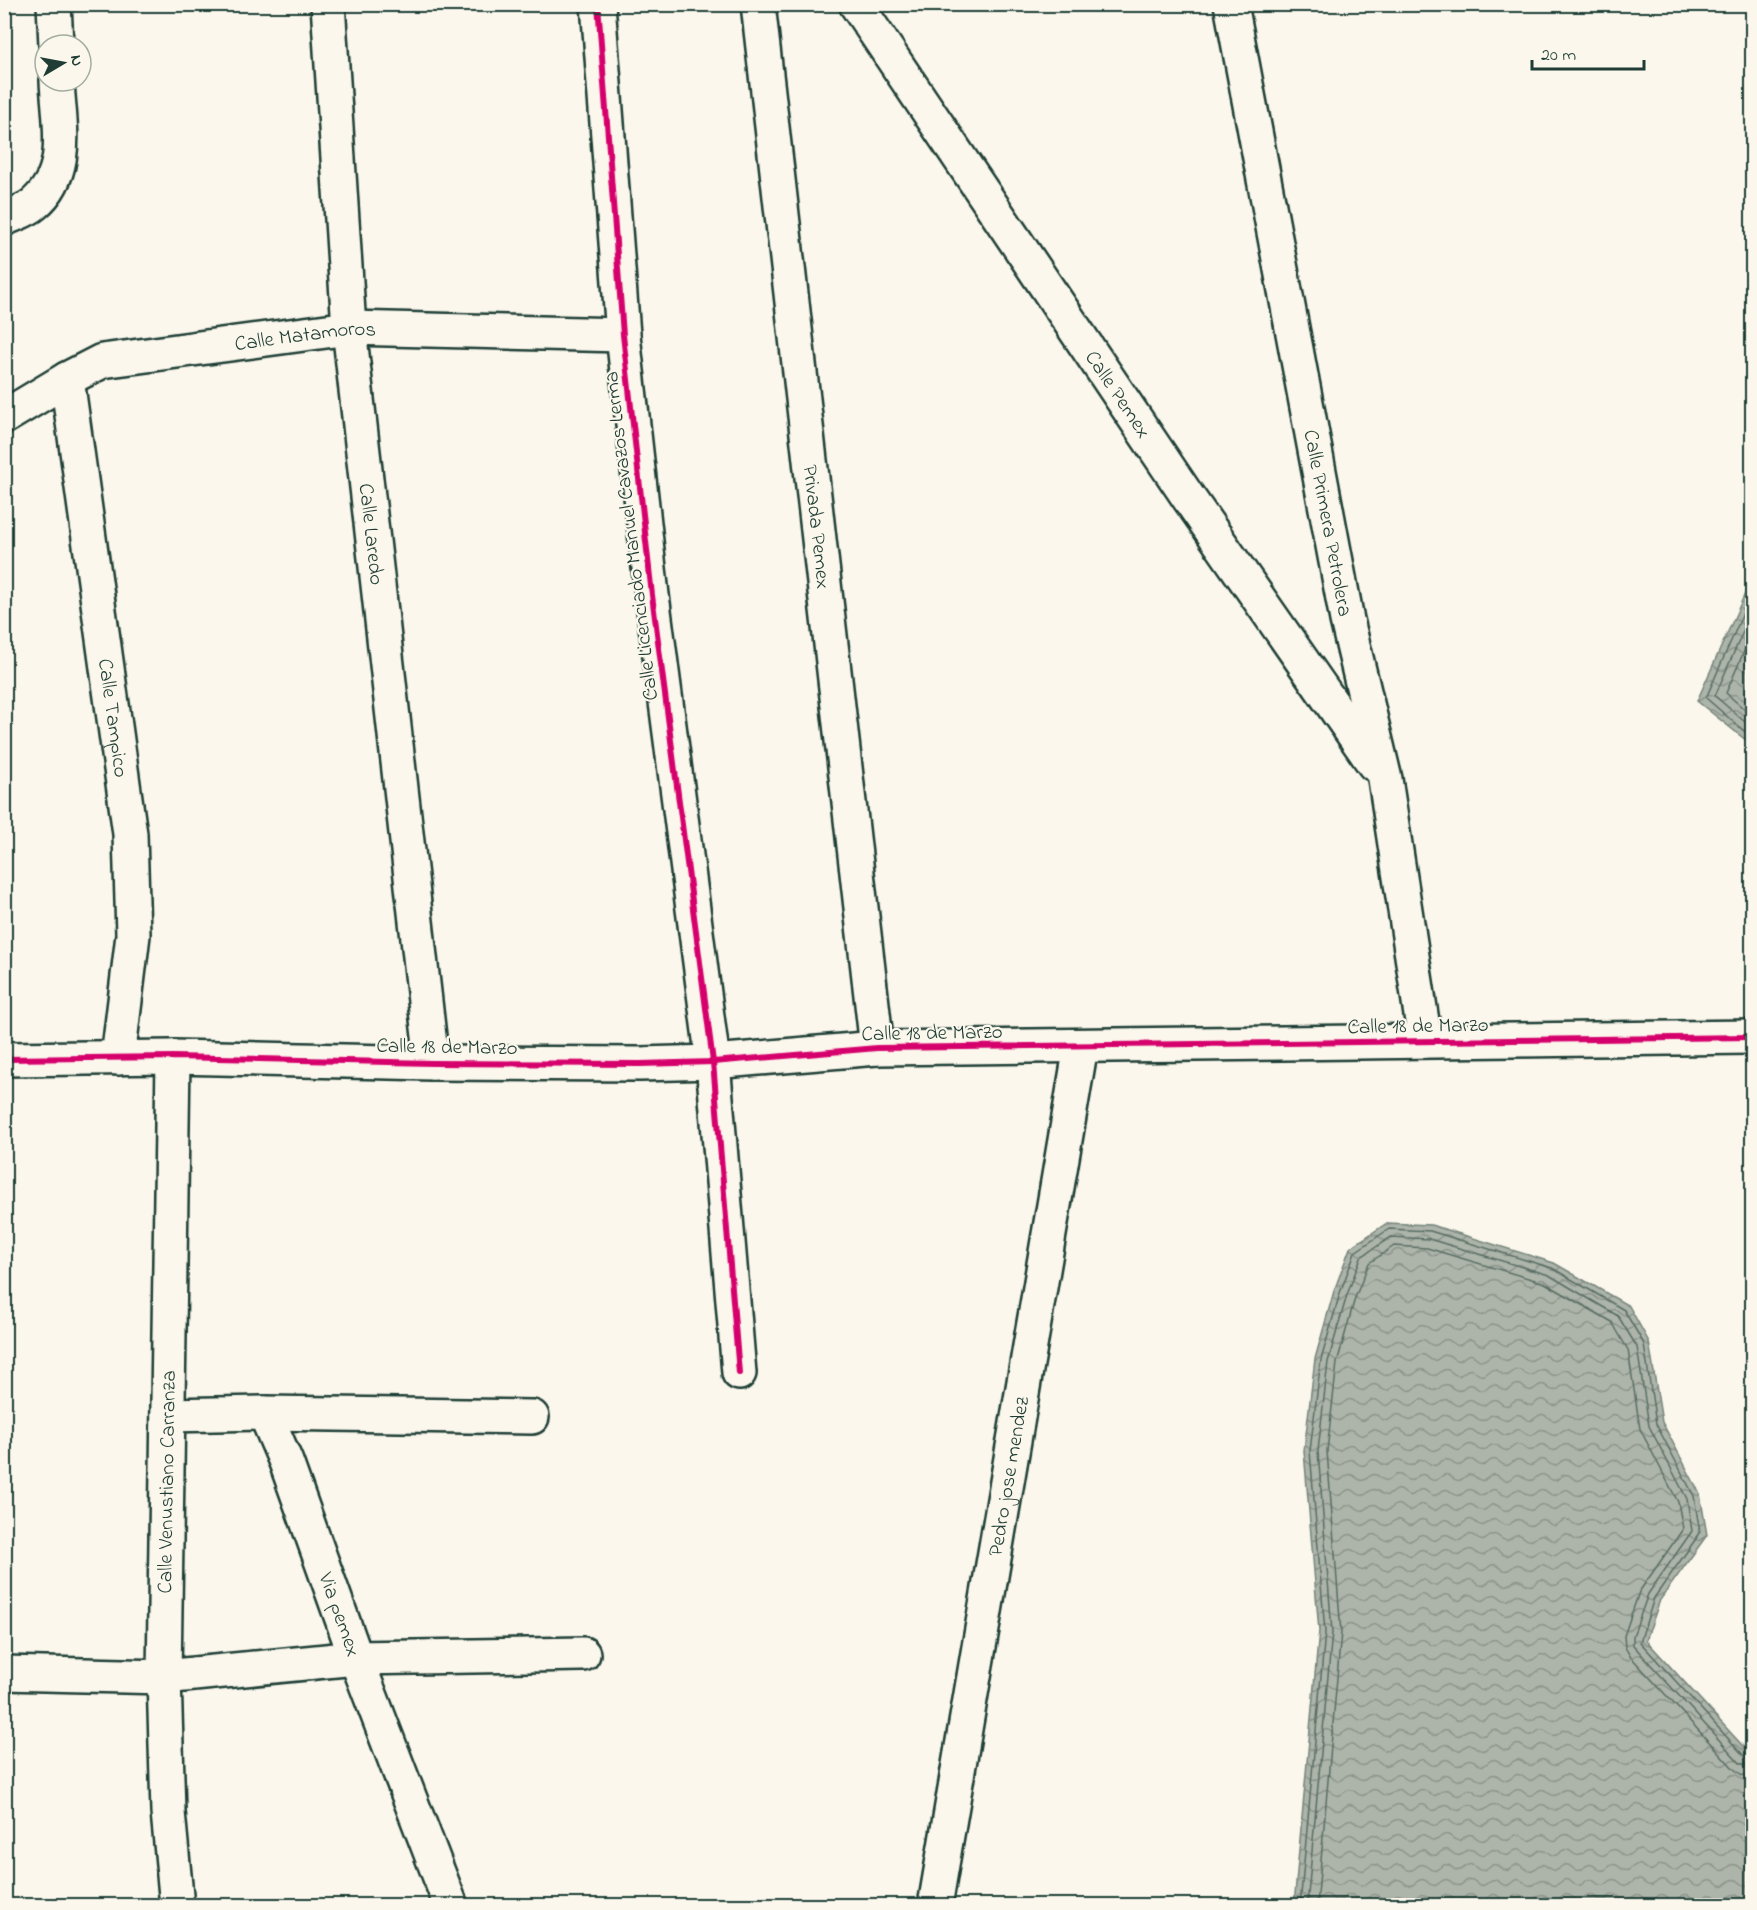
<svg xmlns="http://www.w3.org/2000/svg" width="1757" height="1910" font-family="'Indie Flower',sans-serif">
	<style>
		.water { fill: url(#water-waves); stroke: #74847b; stroke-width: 1.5 }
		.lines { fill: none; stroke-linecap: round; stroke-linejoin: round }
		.shore { stroke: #586d63; stroke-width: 1.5 }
		.minor-casing { stroke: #1f3d34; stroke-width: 38 }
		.minor { stroke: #fbf7ec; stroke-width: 33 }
		.cycleway-casing { stroke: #fbf7ec; stroke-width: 10 }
		.cycleway { stroke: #d6006c; stroke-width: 6 }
		.labels { text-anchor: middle; stroke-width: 4.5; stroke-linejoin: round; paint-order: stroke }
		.street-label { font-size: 21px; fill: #1f3d34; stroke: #fbf7ec }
	</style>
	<defs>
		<pattern id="water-waves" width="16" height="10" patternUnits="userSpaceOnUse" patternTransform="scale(1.5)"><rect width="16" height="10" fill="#adb4aa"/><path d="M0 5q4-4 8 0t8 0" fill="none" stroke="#8c948b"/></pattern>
	</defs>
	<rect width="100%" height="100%" fill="#fbf7ec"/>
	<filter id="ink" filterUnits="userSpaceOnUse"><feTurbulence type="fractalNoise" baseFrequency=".0167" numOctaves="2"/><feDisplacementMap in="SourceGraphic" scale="12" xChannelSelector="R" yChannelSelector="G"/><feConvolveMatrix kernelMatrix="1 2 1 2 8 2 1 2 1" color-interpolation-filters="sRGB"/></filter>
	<g filter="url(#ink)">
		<g class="water">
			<polygon points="1752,578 1752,745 1697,701"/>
			<polygon points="1387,1223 1431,1225 1554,1263 1629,1306 1649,1342 1662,1422 1700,1494 1707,1535 1660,1600 1646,1640 1752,1756 1752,1905 1294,1905 1319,1631 1304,1451 1315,1359 1334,1291 1350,1248"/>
		</g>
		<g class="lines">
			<g class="shore">
				<polyline points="1752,593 1706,698 1752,738"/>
				<polyline points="1752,611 1715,696 1752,728"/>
				<polyline points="1752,633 1726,693 1752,716"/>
				<polyline points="1300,1906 1325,1632 1310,1451 1321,1360 1340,1293 1355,1252 1389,1229 1430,1231 1552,1268 1624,1310 1644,1344 1656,1424 1694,1496 1700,1533 1654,1598 1640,1642 1745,1757 1752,1760"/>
				<polyline points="1307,1906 1332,1632 1318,1451 1328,1362 1347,1295 1361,1257 1391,1237 1429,1239 1549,1275 1618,1316 1637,1347 1649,1426 1687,1499 1692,1531 1648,1594 1633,1636 1633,1645 1740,1763 1752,1767"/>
				<polyline points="1317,1906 1341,1632 1327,1451 1337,1363 1355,1298 1369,1263 1394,1246 1427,1248 1545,1283 1612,1322 1628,1350 1640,1429 1678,1502 1683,1529 1639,1592 1624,1636 1625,1647 1630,1656 1734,1769 1742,1775 1752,1776"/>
			</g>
			<defs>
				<g id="minor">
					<polyline points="54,4 56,45"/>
					<path id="s1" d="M328,4l21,324 83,735"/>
					<polyline points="598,4 623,335 652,595 713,1062 739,1373"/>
					<path id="s2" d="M758,4l119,1044"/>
					<path id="s3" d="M856,4l332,493 186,267"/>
					<path id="s4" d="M1231,4l116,616 38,159 40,262"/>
					<path d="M4,219c10,-5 22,-8 30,-15 38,-32 25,-79 23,-123"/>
					<path id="s5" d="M67,379l63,455 3,101 -15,123"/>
					<path id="s6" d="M4,417l63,-38 35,-18 247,-33 274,7"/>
					<polyline points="173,1057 164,1677 168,1812 177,1906"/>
					<polyline points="4,1059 173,1057 432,1063 640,1064 713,1062 877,1048 1752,1037"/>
					<polyline points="265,1413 532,1417"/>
					<path id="s7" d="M168,1415l97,-2 21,49 70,196 95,248"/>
					<polyline points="4,1673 164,1677 356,1658 583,1654"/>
					<path id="s8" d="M935,1906l146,-860"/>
				</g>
			</defs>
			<use href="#minor" class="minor-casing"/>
			<use href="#minor" class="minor"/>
			<defs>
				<g id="cycleway">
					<polyline points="598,4 623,335 652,595 713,1062 739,1373"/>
					<polyline points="4,1059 173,1057 432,1063 640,1064 713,1062 877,1048 1752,1037"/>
				</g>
			</defs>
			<use href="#cycleway" class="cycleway-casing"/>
			<use href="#cycleway" class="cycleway"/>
		</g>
	</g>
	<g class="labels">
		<g class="street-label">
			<text dy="7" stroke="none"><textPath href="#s6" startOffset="318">Calle Matamoros</textPath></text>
			<text dy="7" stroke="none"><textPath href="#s3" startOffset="470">Calle Pemex</textPath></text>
			<text dy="7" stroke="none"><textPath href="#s4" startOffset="528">Calle Primera Petrolera</textPath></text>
			<text dy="7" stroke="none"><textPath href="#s2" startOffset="526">Privada Pemex</textPath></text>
			<text dy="7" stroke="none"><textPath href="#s1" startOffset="532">Calle Laredo</textPath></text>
			<text transform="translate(630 536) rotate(-97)" y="7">Calle Licenciado Manuel Cavazos Lerma</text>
			<text dy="7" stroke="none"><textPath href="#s5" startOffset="342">Calle Tampico</textPath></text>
			<text transform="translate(1418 1025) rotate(-1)" y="7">Calle 18 de Marzo</text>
			<text transform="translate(932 1032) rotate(-1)" y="7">Calle 18 de Marzo</text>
			<text transform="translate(447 1046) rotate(1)" y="7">Calle 18 de Marzo</text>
			<text dy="7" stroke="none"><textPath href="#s8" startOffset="436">Pedro jose mendez</textPath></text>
			<text transform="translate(166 1482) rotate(-89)" y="7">Calle Venustiano Carranza</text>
			<text dy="7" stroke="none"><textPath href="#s7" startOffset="312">Via pemex</textPath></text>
		</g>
	</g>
	<rect width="1757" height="1910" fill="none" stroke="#fbf7ec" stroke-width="24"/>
	<rect x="12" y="12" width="1733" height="1886" fill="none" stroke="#1f3d34" stroke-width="2" filter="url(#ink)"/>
	<g transform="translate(63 63) rotate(80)"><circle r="28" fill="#fbf7ec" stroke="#a3ada2" stroke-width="1.5"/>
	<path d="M0-4.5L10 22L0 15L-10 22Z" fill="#1f3d34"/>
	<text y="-9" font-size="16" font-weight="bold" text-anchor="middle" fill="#1f3d34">N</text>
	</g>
	<path d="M1532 60v9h112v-9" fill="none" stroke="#1f3d34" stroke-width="3"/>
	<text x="1541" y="60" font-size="18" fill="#1f3d34" stroke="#fbf7ec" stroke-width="4.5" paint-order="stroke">20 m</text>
</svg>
